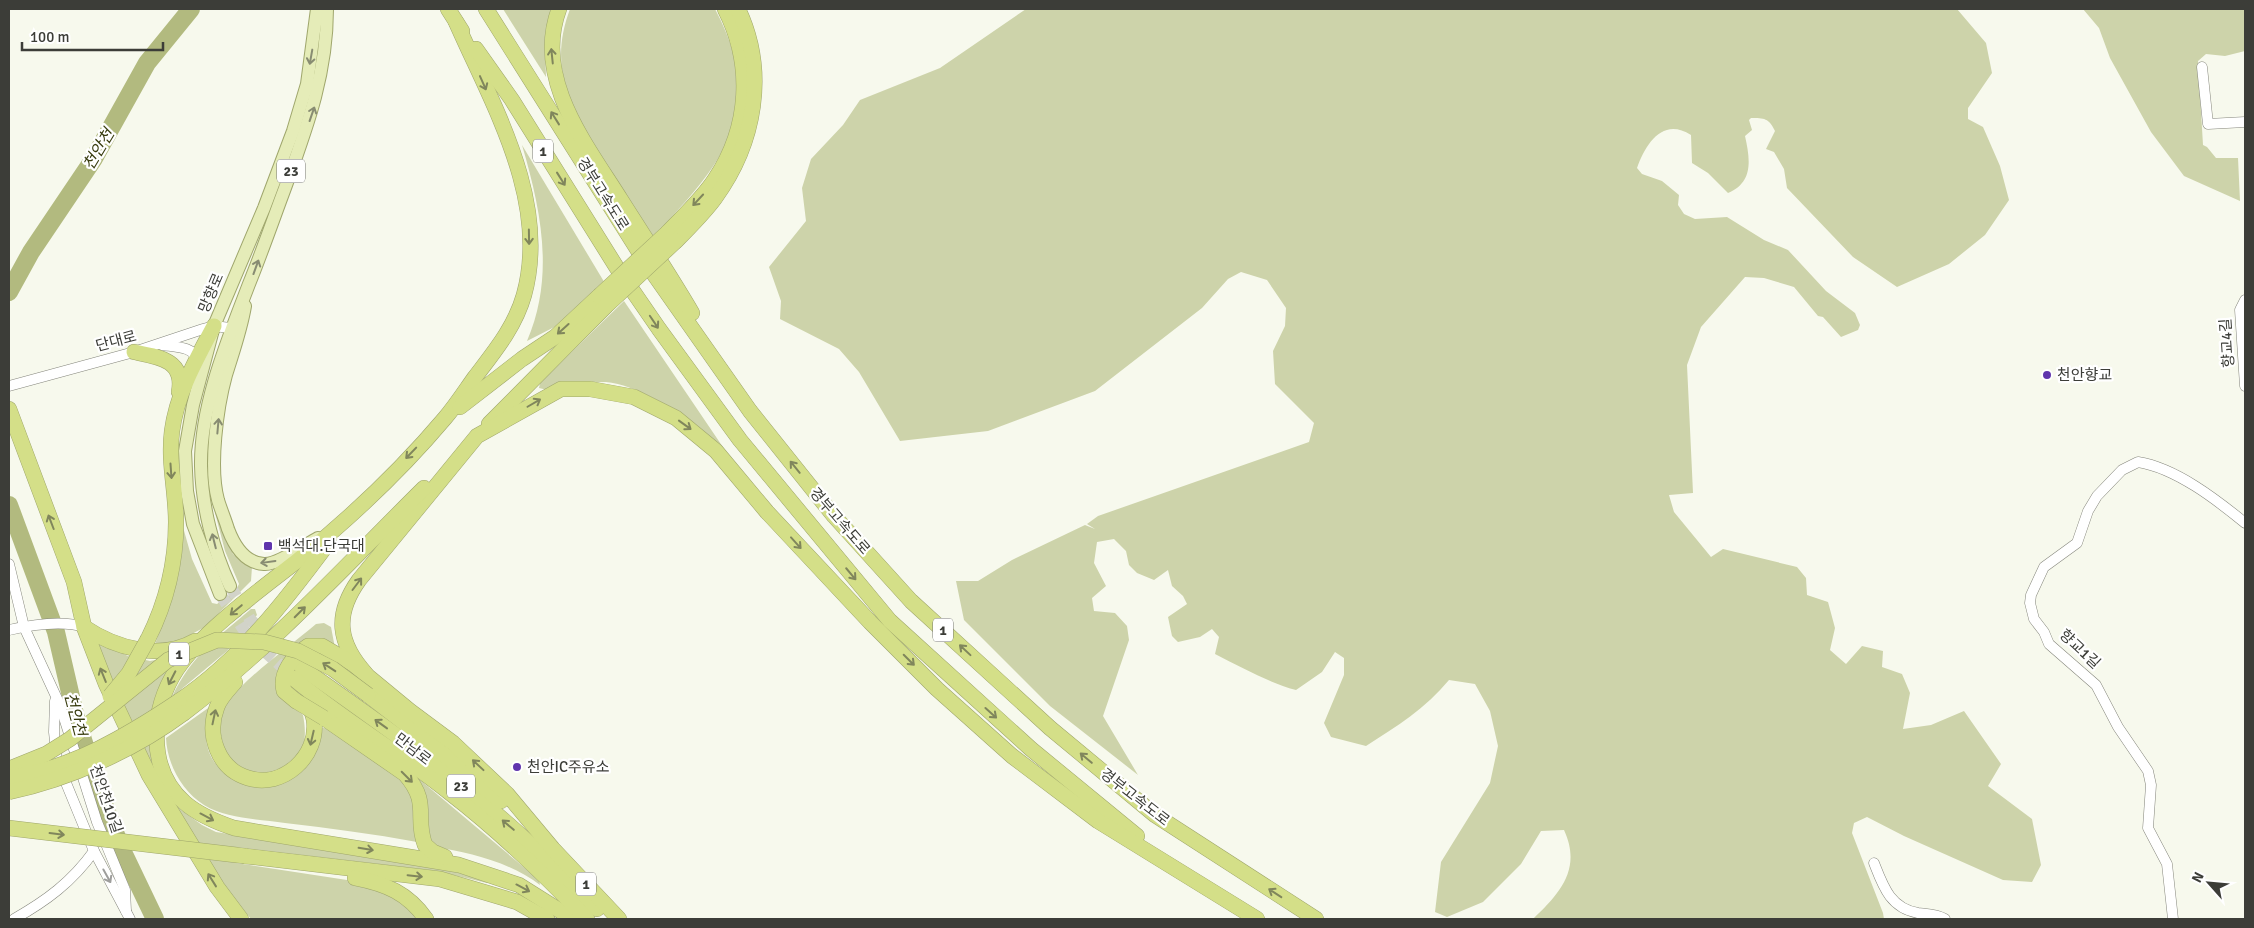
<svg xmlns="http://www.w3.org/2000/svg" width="2254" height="928" font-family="Signika,'Noto Sans KR',sans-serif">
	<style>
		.green { fill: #cdd3aa }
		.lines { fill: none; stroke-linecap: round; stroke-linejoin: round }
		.river { stroke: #b2ba7f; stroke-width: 18 }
		.major-tunnel { stroke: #d2d3c9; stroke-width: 12; stroke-dasharray: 12 6; stroke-linecap: butt }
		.minor-casing { stroke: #85867c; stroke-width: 11 }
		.major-casing { stroke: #9fa66c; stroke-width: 14 }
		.highway-casing { stroke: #9fa66c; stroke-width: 16 }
		.minor { stroke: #fff; stroke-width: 10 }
		.major { stroke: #e5ecb8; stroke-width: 12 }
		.highway { stroke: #d4df88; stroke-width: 15 }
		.highway-bridge-casing { stroke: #9fa66c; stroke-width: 16; stroke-linecap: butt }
		.highway-bridge { stroke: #d4df88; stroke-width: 15 }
		.oneway { stroke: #80865c }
		.oneway2 { stroke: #888c72 }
		.oneway3 { stroke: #9e9e9c }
		.poi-dot { fill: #6035ad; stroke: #fff; stroke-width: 2 }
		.labels { text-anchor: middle; stroke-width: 4.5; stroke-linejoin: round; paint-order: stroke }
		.shield { fill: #fff; stroke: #767774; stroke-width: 1 }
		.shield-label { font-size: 14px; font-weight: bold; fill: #3c3d38 }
		.street-label { font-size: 15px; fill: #3c3d38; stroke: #fff }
		.poi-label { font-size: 15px; fill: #3c3d38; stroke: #fff; text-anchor: start }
		.water-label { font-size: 16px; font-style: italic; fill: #373b0d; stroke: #fff }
	</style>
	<rect width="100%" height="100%" fill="#f7f9ed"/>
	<g class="green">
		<polygon points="503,9 552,9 545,47 546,77"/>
		<path d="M570,9h145c54,101 7,157 -63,228 -16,-26 -32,-52 -49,-78 -31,-52 -56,-89 -33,-150z"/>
		<path d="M1026,9h931l29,34 6,30 -24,35v11l15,8 17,39 9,34 -24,35 -36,29 -52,23 -44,-30 -66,-69 -3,-19 -10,-17 -8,-3 9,-18c-6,-13 -11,-13 -24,-13l-2,2 3,10 -7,6c5,23 9,46 -17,57l-20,-20 -16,-10 -1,-28c-28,-18 -45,8 -54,33l5,6 20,7 17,14 -1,10 6,9 11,5 32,-2 37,23 24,10 38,41 29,22 5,12 -2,5 -17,7 -18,-20 -5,-1 -24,-29 -30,-9 -19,-1 -44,50 -14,38 6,128 -24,2 5,17 37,45 12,-8 74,18 9,11 1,17 21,7 7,26 -5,22 16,14 16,-18 21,5 -1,16 20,7 8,19 -7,36 28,-4 33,-14 37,53 -13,22 44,33 9,46 -9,17 -29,-2 -99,-44 -37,-19 -13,6 -2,10 31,80 1,6h-351c27,-26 49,-50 31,-89l-23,1 -20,33 -38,38 -36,15 -12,-5 6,-50 49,-79 8,-37 -8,-35 -15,-27 -26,-4c-23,28 -53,47 -83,66l-35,-9 -7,-14 20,-48v-17l-9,-6 -13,20 -26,18c-29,-8 -55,-23 -81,-36l4,-17 -7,-8 -12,8 -22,5 -6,-6 -4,-19 19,-13 -4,-8 -11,-10 -4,-16 -14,10 -17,-7 -8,-8 -3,-14 -12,-12 -17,3 -3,21 12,23 -14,12 2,13 21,2 12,13 2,14 -26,76 35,59 -88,-69 -86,-86 -8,-39h22l34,-21 73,-35 10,4 -8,-5 11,-8 211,-74 5,-19 -39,-39 -2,-33 12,-25 1,-18 -19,-28 -26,-8 -13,7 -26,29 -107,83 -107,40 -88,10 -41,-69 -20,-23 -59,-30 1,-18 -12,-34 37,-46 -4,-33 9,-29 32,-34 17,-25 80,-32z"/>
		<polygon points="2083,9 2245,9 2245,51 2225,56 2206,54 2198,61 2203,145 2207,147 2216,158 2238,158 2240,201 2184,176 2151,132 2110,58 2099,28"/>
		<path d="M522,145l84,140 -30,31 -49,25c28,-65 14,-131 -5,-196z"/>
		<path d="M624,301l107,158c-8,-9 -15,-18 -24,-25 -21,-20 -72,-50 -101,-52 -19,-1 -52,11 -67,6l1,-5z"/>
		<polygon points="213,505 233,554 252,567 251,581 205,627 173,644 155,644 173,596 181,520 192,559 212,603 217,604 236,590 239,584 225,551"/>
		<path d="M251,609h4l2,6 -30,36 -55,46c19,-41 45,-59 79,-88z"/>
		<path d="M324,623l7,4 4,21 -51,15 6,42 13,10c2,11 4,26 -3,37 -16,24 -59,30 -74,2 -3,-4 -3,-11 -4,-15 -4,-13 -3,-25 5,-36 22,-29 61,-55 89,-79z"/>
		<polygon points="93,640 128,656 150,661 161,659 175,667 151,749 152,764"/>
		<path d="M211,706c-12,33 -4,65 33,76 16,5 25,6 40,0 8,-4 17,-8 22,-15 8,-11 11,-26 14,-40 32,6 66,40 91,61l6,54c-44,-8 -87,-14 -132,-19 -26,-4 -58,-4 -81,-18 -22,-14 -37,-41 -38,-67z"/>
		<path d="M413,774l126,106 1,5c-28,-22 -71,-33 -105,-38l-5,-6c-3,-23 -2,-49 -17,-67z"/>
		<polygon points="174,805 202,825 216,832 435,866 490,882 487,883 437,871 238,847 236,863 360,882 388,890 419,919 251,919 228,891"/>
	</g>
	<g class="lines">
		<g class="river">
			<polyline points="9,292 31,252 93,160 147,63 191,9"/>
			<polyline points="9,505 56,632 75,714 100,794 122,850 155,919"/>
		</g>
		<g class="major-tunnel">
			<polyline points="230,586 250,619 265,635"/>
			<polyline points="220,594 248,636 292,676"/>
		</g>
		<defs>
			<g id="minor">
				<polyline points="2202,67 2208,124 2245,122"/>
				<polyline points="2245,300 2240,310 2245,386"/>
				<path d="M162,345c13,2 32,1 36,16"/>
				<polyline points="9,386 134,352 203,329 214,326 230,328"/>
				<polyline points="9,564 24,627 60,705 97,822 125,890 126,911"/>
				<path d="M9,630c22,-5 53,-10 75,-3"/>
				<polyline points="55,701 54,732 57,761 94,851 130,919"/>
				<path d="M1874,863c9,23 16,45 44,50 9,1 19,1 27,6"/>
				<path d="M14,919c32,-18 58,-37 80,-68"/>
				<path d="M2173,919l-6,-55 -19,-36 3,-43 -3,-14 -30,-44 -22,-42 -47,-41 -5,-12 -10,-13 -4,-16 1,-8 13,-28 33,-24 11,-32 9,-15 25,-26 16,-8c38,6 79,38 107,61"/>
			</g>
			<g id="major">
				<path d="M245,306c-4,24 -12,46 -19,69 -9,33 -17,92 -8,125 3,10 7,19 10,29 6,16 16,34 36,35 14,1 41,-19 54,-26"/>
				<path d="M230,586c-17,-36 -28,-80 -29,-120 -1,-61 27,-127 48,-182 13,-32 24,-64 36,-96 22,-61 42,-114 42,-179"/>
				<polyline points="220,594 193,524 187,491 185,451 193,405 214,326 264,208 293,131 307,84 317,9"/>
			</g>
			<g id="highway">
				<polyline points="448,9 462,31"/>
				<polyline points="486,9 646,263 750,411 834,516 911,601 1050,728 1155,815 1316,919"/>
				<path d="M559,9c-26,70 27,135 62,191 24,38 49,75 71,113"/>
				<path d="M456,22c37,84 94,179 68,273 -9,32 -30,57 -49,82 -10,14 -19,28 -30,41 -43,51 -96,101 -148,143 -37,29 -94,70 -120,108 -26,40 -31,100 8,134 14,12 31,19 49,25l225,37 60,20 54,34"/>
				<polyline points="476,49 512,100 617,268 659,329 740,440 890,621 1031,749 1137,836"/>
				<path d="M667,233c16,-17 35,-34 48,-54 35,-52 38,-115 10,-170"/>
				<path d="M676,241c14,-14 28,-28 39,-43 40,-55 53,-126 23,-189"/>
				<path d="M134,352c25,5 51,8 45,40"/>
				<polyline points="460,407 522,359 555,337 599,296"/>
				<polyline points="9,409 74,582 84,627 106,684 149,775 217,887 241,919"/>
				<polyline points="489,424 606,306"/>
				<path d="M84,627c31,21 76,34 111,14"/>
				<path d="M148,639c18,-36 28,-77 28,-117 0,-31 -8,-60 -4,-91 5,-38 24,-71 42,-105"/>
				<path d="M302,668c78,55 157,110 227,175 23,21 45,44 68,66"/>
				<path d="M366,674c-28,-31 -32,-59 -7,-94l118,-144 84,-47h29l44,8 42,21 40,33 51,61 103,110 67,67 75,67 86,65 159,98"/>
				<path d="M293,678c50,42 106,74 157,115 49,38 94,81 137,126"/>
				<path d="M235,682c-6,7 -15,16 -18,25 -11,28 1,62 31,71 35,11 71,-22 66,-58 -1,-6 -4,-12 -5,-18"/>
				<polyline points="368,695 429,742 501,801"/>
				<path d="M179,701c61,-41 107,-101 150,-159"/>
				<path d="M296,701l-12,-10c-5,-18 10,-36 24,-45h14l31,18 57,47 43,32 54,51 46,55 66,70"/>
				<path d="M184,713c88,-66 162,-148 240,-225"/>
				<path d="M324,718l81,56c26,30 9,42 20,71l8,7 12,5"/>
				<polyline points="245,856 440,879 517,902 547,919"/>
				<path d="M355,878c31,6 53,15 71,41"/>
			</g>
		</defs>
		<use href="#minor" class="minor-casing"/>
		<use href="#major" class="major-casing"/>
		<use href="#highway" class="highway-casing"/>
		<use href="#minor" class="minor"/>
		<use href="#major" class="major"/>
		<use href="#highway" class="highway"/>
		<defs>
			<g id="highway-bridge">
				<polyline points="599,296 667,233"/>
				<polyline points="606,306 676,241"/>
				<polyline points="110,696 129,673 148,639"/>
				<polyline points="296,701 324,718"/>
				<polyline points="9,769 46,754 70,739 168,660 217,640 264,642 298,651 333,669 368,695"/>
				<path d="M9,778c63,-10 118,-42 170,-77"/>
				<path d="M9,792c61,-13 125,-42 175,-79"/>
				<polyline points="9,828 245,856"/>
			</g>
		</defs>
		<use href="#highway-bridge" class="highway-bridge-casing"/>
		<use href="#highway-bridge" class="highway-bridge"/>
	</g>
	<defs><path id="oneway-shaft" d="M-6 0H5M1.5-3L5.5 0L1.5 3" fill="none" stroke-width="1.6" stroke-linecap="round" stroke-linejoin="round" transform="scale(1.25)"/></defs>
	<g class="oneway">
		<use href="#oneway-shaft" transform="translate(552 56) rotate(-96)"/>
		<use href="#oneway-shaft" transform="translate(483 83) rotate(66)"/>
		<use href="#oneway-shaft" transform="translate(555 118) rotate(-122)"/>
		<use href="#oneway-shaft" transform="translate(561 179) rotate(58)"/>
		<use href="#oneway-shaft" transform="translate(698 200) rotate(133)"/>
		<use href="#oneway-shaft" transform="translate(529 237) rotate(89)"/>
		<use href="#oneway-shaft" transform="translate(654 322) rotate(56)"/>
		<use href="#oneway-shaft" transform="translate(563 329) rotate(138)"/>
		<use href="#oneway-shaft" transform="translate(534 403) rotate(-30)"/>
		<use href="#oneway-shaft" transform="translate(685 425) rotate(36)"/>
		<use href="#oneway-shaft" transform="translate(411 453) rotate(134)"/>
		<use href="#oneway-shaft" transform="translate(795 467) rotate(-129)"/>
		<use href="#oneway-shaft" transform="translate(171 471) rotate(86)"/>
		<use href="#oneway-shaft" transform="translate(51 522) rotate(-111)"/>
		<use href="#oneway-shaft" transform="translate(796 543) rotate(48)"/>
		<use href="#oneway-shaft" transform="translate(851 574) rotate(50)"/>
		<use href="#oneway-shaft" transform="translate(357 584) rotate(-53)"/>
		<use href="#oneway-shaft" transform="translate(236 610) rotate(140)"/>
		<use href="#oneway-shaft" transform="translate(300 612) rotate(-45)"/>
		<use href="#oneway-shaft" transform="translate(965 650) rotate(-137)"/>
		<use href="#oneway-shaft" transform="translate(909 660) rotate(45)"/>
		<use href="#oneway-shaft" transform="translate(329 667) rotate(-147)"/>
		<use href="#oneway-shaft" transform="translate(103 675) rotate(-112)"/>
		<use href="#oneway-shaft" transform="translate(172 678) rotate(117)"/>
		<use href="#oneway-shaft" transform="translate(991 713) rotate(42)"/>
		<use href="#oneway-shaft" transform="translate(214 717) rotate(-78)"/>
		<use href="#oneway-shaft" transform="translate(381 724) rotate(-144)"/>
		<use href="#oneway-shaft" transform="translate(312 738) rotate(103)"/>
		<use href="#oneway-shaft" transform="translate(1086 758) rotate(-140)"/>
		<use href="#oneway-shaft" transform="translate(478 765) rotate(-137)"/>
		<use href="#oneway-shaft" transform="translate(407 777) rotate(45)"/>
		<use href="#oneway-shaft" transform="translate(207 817) rotate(28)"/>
		<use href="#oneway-shaft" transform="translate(508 825) rotate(-140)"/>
		<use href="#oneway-shaft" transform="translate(57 834) rotate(7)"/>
		<use href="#oneway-shaft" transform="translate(366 849) rotate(9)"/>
		<use href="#oneway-shaft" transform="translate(415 876) rotate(6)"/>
		<use href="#oneway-shaft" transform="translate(212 880) rotate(-122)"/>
		<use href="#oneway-shaft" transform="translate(523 888) rotate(28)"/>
		<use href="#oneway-shaft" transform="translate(1275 893) rotate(-147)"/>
	</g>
	<g class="oneway2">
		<use href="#oneway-shaft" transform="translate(311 57) rotate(100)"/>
		<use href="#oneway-shaft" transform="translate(312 114) rotate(-71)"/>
		<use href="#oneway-shaft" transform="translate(256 267) rotate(-70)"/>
		<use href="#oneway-shaft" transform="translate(218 426) rotate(-85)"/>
		<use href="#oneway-shaft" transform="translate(214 541) rotate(-104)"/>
		<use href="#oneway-shaft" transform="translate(268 562) rotate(172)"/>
	</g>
	<use class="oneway3" href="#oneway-shaft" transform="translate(107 876) rotate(61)"/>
	<g class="poi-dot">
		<circle cx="2047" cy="375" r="5"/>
		<rect x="263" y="541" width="10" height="10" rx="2.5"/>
		<circle cx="517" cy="767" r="5"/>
	</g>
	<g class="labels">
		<g class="shield">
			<rect x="533" y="139.5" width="20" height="23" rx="4"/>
			<rect x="277" y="159.5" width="28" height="23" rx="4"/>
			<rect x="933" y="618.5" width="20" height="23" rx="4"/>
			<rect x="169" y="642.5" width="20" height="23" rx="4"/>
			<rect x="447" y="774.5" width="28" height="23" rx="4"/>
			<rect x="576" y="872.5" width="20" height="23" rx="4"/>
		</g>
		<g class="shield-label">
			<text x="543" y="156">1</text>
			<text x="291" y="176">23</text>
			<text x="943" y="635">1</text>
			<text x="179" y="659">1</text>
			<text x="461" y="791">23</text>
			<text x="586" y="889">1</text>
		</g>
		<g class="street-label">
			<text transform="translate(603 194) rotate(58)" y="5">경부고속도로</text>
			<text transform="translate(211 293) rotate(-67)" y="5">망향로</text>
			<text transform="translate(116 341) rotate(-15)" y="5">단대로</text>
			<text transform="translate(2227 343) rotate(-94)" y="5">향교4길</text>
			<text transform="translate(840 521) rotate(49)" y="5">경부고속도로</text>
			<text transform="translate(2080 649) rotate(43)" y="5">향교1길</text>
			<text transform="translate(413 749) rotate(38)" y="5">만남로</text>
			<text transform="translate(1135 797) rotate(38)" y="5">경부고속도로</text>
			<text transform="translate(106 799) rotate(71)" y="5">천안천10길</text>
		</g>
		<g class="poi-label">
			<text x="2057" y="380">천안향교</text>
			<text x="278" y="551">백석대.단국대</text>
			<text x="527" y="772">천안IC주유소</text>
		</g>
		<g class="water-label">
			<text transform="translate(98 149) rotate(-59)" y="6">천안천</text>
			<text transform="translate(76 714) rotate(75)" y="6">천안천</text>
		</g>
	</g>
	<rect width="2254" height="928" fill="none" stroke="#3c3d38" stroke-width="20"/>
	<g transform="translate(2209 883) rotate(297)" stroke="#ffffff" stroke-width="4" paint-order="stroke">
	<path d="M0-4L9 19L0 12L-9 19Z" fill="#3c3d38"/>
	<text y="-8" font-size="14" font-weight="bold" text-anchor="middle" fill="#3c3d38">N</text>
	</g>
	<path d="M22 42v8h141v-8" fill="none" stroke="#3c3d38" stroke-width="2.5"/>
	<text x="30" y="42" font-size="15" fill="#3c3d38" stroke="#ffffff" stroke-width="4" paint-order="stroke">100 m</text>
</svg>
